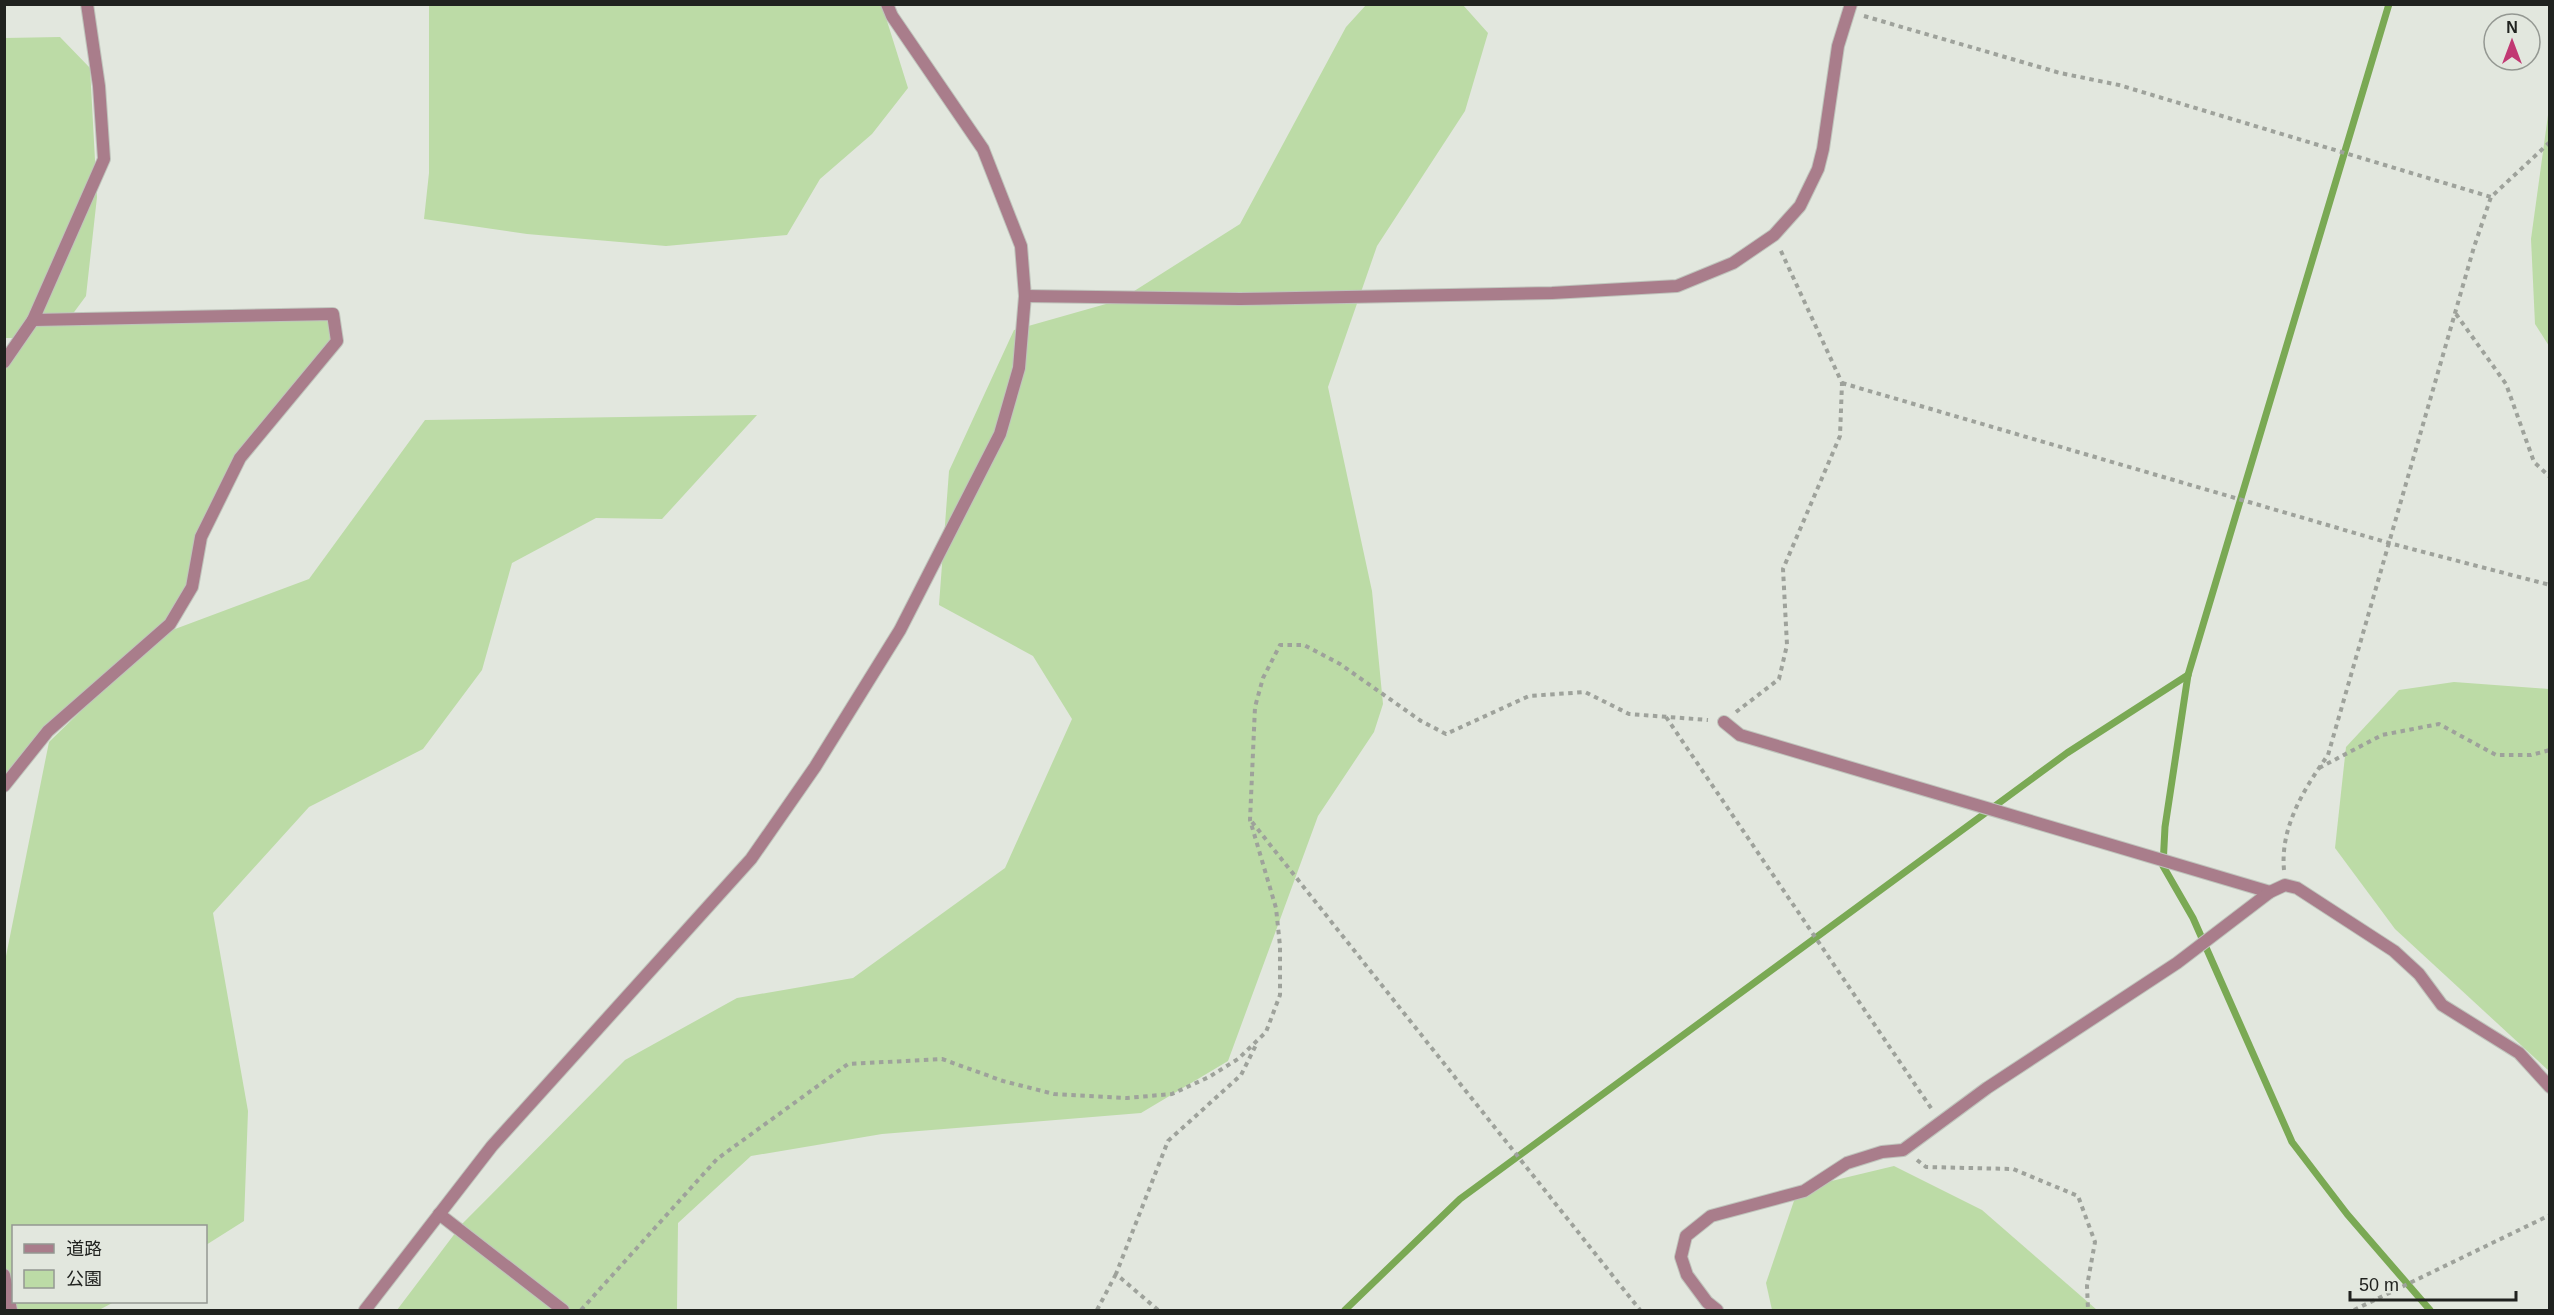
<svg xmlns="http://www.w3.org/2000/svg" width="2554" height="1315" font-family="Helvetica,'Noto Sans JP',sans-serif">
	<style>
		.green { fill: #bcdba6 }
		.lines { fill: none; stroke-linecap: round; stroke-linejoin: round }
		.stream { stroke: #7aa954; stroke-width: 7 }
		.minor-casing { stroke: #bfc4bc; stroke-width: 14 }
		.tertiary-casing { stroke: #bfc4bc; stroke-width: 14 }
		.path { stroke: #9ea29b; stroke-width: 4; stroke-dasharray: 4.5 4.5; stroke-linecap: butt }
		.minor { stroke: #a97d8b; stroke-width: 12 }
		.tertiary { stroke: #a97d8b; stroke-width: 12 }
	</style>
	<rect width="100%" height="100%" fill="#e2e7de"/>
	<g class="green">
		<polygon points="429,5 882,5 908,88 872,134 820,179 787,235 666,246 527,234 424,219 429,173"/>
		<polygon points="1366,5 1463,5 1488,33 1465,111 1377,246 1328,387 1372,591 1383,704 1374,732 1318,816 1228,1061 1141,1113 882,1134 751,1156 678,1223 677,1310 397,1310 462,1224 625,1060 737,998 853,978 1005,868 1072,719 1033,656 939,605 949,471 1014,330 1120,300 1240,224 1346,27"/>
		<polygon points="60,37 90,68 97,197 86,296 66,323 331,317 333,338 235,454 195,538 189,583 171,619 45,725 5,776 4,368 24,338 5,338 5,38"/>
		<polygon points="2549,108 2549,346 2535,324 2531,239"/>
		<polygon points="757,415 662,519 596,518 512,563 482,670 423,749 309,807 213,913 248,1111 244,1221 206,1245 206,1226 14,1226 14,1302 114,1302 99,1310 5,1310 4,966 49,742 159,635 309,579 425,420"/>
		<polygon points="2454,682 2549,689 2549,1071 2395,929 2335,848 2346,747 2399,690"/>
		<polygon points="1894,1166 1982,1210 2097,1310 1772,1310 1766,1283 1798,1189"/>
	</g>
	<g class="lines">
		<g class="stream">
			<polyline points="2389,4 2188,675 2165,827 2163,866 2193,918 2292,1142 2347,1214 2430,1310"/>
			<polyline points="1345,1310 1460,1199 2067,753 2188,675"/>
		</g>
		<defs>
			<g id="minor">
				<polyline points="1025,296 1240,299 1552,293 1677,286 1733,263 1774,235 1800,206 1818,169 1823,149 1838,46 1851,4"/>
				<polyline points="4,362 33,320"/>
				<polyline points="1724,722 1740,735 2270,892"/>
				<polyline points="4,786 48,731 170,624 192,587 201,537 240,458 337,341 333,314 33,320 104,159 99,86 87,4"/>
				<polyline points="439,1214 563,1310"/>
				<polyline points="365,1310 492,1146 751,859 815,767 900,630 1000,434 1019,368 1025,296 1021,246 983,149 892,16 887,4"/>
				<polyline points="1717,1310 1707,1302 1687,1275 1681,1257 1686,1236 1711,1216 1804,1191 1847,1163 1882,1152 1903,1150 1987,1088 2177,963 2270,892 2285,885 2297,888 2394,951 2419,974 2442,1005 2519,1053 2550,1087"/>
			</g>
			<polyline id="tertiary" points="4,1275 11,1310"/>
		</defs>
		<use href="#minor" class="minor-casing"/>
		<use href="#tertiary" class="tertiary-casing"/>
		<g class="path">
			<polyline points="1864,16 2060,73 2119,85 2491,197"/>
			<polyline points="2456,314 2506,384 2534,462 2550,477"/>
			<polyline points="1842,383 2389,543 2550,585"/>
			<polyline points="1736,712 1779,679 1787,645 1783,569 1840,436 1842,383 1780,249"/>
			<polyline points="1666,717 1933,1111"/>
			<polyline points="2319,768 2382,735 2439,724 2496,755 2531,755 2550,750"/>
			<polyline points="1252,822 1640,1310"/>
			<path d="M2284,870c-4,-43 20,-81 44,-115l146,-508 17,-50 59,-55"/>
			<polyline points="1917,1160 1926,1167 2013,1169 2078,1196 2095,1242 2087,1286 2088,1310"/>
			<polyline points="581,1310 717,1159 848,1064 942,1059 1003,1081 1054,1094 1127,1098 1172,1094 1209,1077 1238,1059 1266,1032 1280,995 1280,946 1276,908 1250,820 1255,707 1263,678 1280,645 1304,645 1340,664 1421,721 1446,734 1529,696 1585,692 1629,714 1708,720"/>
			<polyline points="1097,1310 1116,1274"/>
			<polyline points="1158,1310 1116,1274 1168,1141 1241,1075 1257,1043"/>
			<polyline points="2354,1310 2550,1215"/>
		</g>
		<use href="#minor" class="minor"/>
		<use href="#tertiary" class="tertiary"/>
	</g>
	<rect width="2554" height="1315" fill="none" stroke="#20221f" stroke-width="12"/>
	<rect x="12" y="1225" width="195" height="78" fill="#e2e7de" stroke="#949892" stroke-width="1.5"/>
	<rect x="24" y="1244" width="30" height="9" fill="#a97d8b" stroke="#949892" stroke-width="1.5"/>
	<text x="66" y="1255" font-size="18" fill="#20221f">道路</text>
	<rect x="24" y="1270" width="30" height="18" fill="#bcdba6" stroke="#949892" stroke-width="1.5"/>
	<text x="66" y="1285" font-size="18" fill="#20221f">公園</text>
	<g transform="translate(2512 42)"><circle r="28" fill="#e2e7de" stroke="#949892" stroke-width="1.5"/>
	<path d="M0-4.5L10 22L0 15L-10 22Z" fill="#c13873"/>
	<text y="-9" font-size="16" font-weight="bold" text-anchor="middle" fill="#20221f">N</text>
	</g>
	<path d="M2350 1291v9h166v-9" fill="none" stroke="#20221f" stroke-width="3"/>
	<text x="2359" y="1291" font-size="18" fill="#20221f" stroke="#e2e7de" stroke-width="4.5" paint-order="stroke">50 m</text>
</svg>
